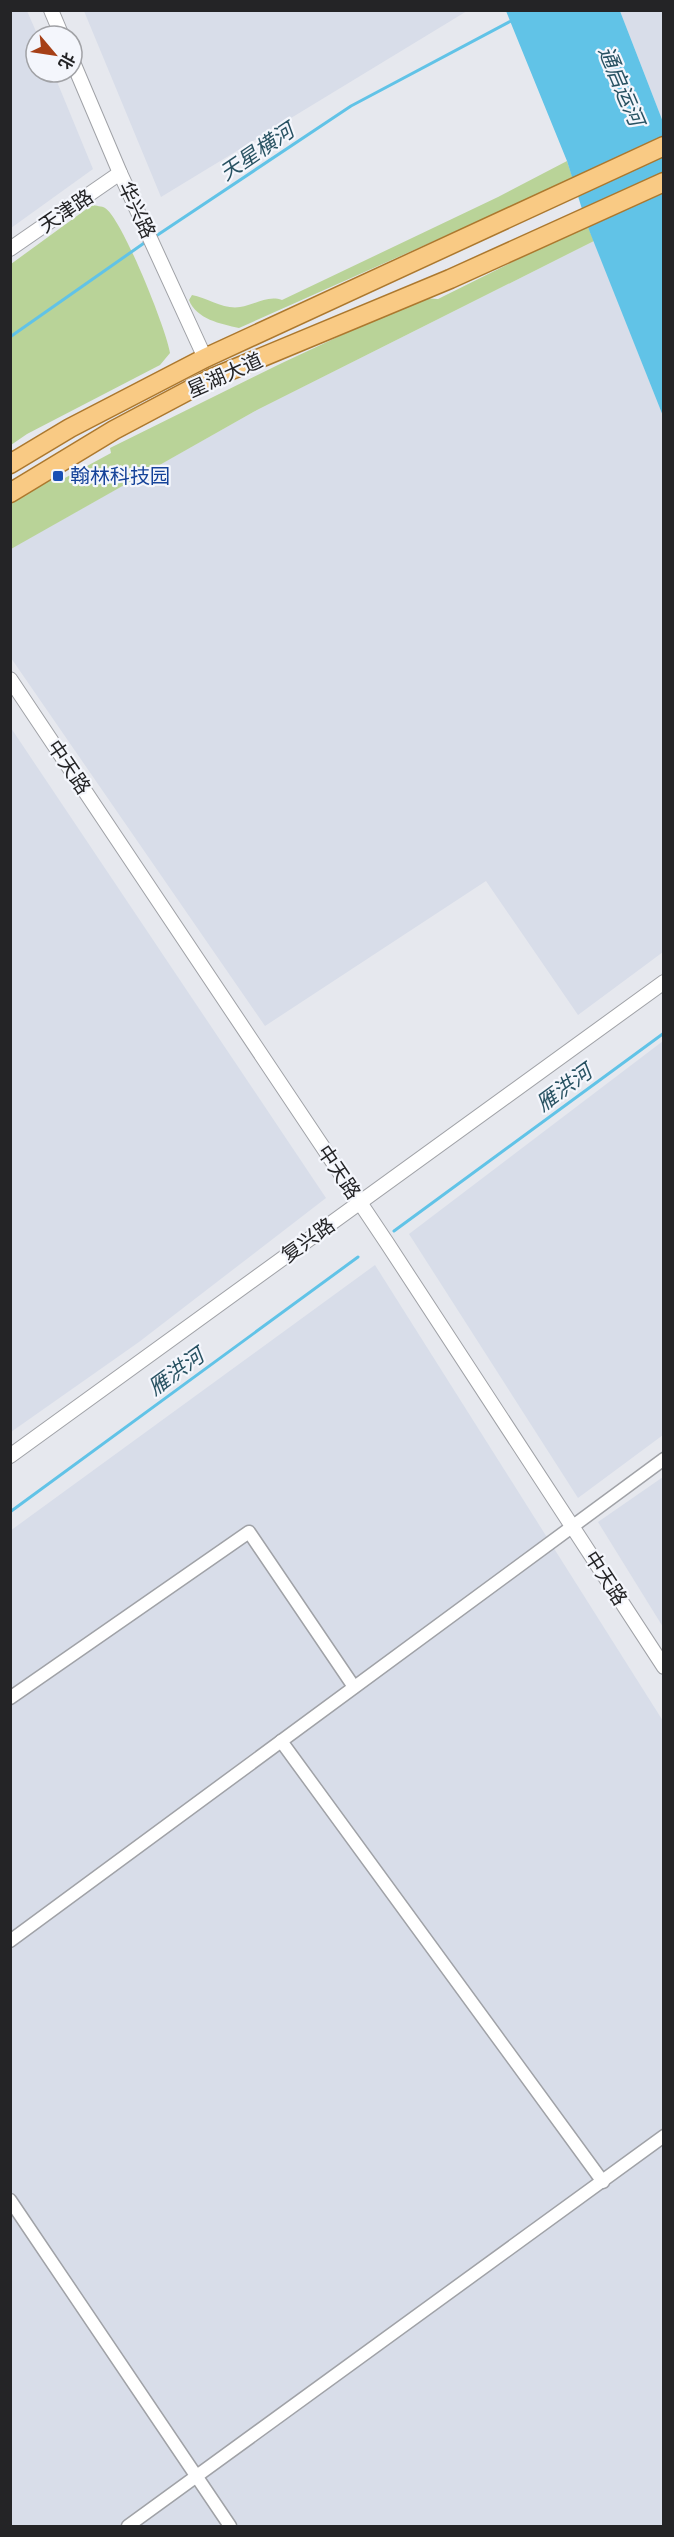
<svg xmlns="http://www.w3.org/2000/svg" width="674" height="2537" font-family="Roboto,'Noto Sans SC',sans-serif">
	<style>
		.built { fill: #d8dde9 }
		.green { fill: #b9d398 }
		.water { fill: #61c3e7 }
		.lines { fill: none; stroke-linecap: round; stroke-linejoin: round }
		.stream { stroke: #61c3e7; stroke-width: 3 }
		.minor-casing { stroke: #a0a2a7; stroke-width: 15 }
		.tertiary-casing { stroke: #a0a2a7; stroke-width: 16 }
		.primary-casing { stroke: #ac782e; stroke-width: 21 }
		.minor { stroke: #fff; stroke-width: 12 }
		.tertiary { stroke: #fff; stroke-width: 14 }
		.primary { stroke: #f9ca84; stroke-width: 18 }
		.transit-dot { fill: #1a4fb4; stroke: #f4f6fc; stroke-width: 2 }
		.labels { text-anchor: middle; stroke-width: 4.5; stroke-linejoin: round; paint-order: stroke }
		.street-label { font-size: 20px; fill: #242426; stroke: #f4f6fc }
		.transit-label { font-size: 20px; fill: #164399; stroke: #f4f6fc; text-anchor: start }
		.water-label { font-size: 21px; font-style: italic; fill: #285262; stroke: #f4f6fc }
	</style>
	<rect width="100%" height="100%" fill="#e6e8ee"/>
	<g class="built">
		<polygon points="11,10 27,11 38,36 36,36 36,72 53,72 93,169 11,228"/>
		<polygon points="84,11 467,11 161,197"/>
		<polygon points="620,11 663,11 663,122"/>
		<polygon points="594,241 663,416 663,952 578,1015 486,881 265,1026 11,658 10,549 257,410"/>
		<polygon points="11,728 326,1198 139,1342 11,1432"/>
		<polygon points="663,1041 663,1435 578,1498 409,1234"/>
		<polygon points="375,1265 663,1721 663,2526 11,2526 10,1531"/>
		<polygon points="663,1477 663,1627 598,1522"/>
	</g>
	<g class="green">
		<path d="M567,161l6,18 -334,149c-18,-4 -43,-9 -50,-28l3,-5c15,3 33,15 48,12 15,-2 27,-12 42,-7l216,-103z"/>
		<path d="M92,205c4,1 10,1 13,3 17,10 62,123 65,145l-10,12 -133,69 -16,11v-181z"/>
		<polygon points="587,225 594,241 257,410 11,549 11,504 60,473 63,479 111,453 110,448 282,363 421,298 438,299"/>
	</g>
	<polygon class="water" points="506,11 620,11 663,122 663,416 587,225 567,161"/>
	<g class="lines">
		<g class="stream">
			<polyline points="153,238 351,106 511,21"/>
			<polyline points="10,337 147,241"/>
			<polyline points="394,1231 664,1033"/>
			<polyline points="10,1512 358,1257"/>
		</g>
		<defs>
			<g id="minor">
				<polyline points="10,1698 249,1532 354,1687"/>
				<polyline points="281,1741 603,2182"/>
				<polyline points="10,1941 664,1459"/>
				<polyline points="10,2200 230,2526"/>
				<polyline points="128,2526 664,2136"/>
			</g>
			<g id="tertiary">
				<polyline points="51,10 62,36"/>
				<polyline points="72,60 120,173 205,358"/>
				<polyline points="10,249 120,173"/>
				<polyline points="10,679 387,1243 664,1667"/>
				<polyline points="10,1456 664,982"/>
			</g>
			<g id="primary">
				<polyline points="10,464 70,428 205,358 664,146"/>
				<polyline points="10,493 114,430 212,378 450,279 664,182"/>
			</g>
		</defs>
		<use href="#minor" class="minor-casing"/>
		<use href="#tertiary" class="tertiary-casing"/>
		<use href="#primary" class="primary-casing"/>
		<use href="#minor" class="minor"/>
		<use href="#tertiary" class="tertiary"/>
		<use href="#primary" class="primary"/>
	</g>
	<rect class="transit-dot" x="52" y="470" width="12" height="12" rx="3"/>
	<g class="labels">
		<g class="street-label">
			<text transform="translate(137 210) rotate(65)" y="7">华兴路</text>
			<text transform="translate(66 211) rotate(-34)" y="7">天津路</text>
			<text transform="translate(225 375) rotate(-24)" y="7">星湖大道</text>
			<text transform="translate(69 767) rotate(56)" y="7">中天路</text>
			<text transform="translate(339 1172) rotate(56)" y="7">中天路</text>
			<text transform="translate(308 1240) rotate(-36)" y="7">复兴路</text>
			<text transform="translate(606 1578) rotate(57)" y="7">中天路</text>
		</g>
		<g class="transit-label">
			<text x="70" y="483">翰林科技园</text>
		</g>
		<g class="water-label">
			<text transform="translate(621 86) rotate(67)" y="7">通启运河</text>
			<text transform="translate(257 152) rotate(-34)" y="7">天星横河</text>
			<text transform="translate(564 1088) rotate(-36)" y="7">雁洪河</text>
			<text transform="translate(176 1372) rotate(-36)" y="7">雁洪河</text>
		</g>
	</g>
	<rect width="674" height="2537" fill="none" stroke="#242426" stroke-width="24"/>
	<g transform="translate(54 54) rotate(119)"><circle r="28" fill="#f4f6fc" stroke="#a1a2a6" stroke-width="1.5"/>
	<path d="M0-4.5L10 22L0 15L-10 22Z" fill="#a64017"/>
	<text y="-9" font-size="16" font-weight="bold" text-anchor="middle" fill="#242426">北</text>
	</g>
</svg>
